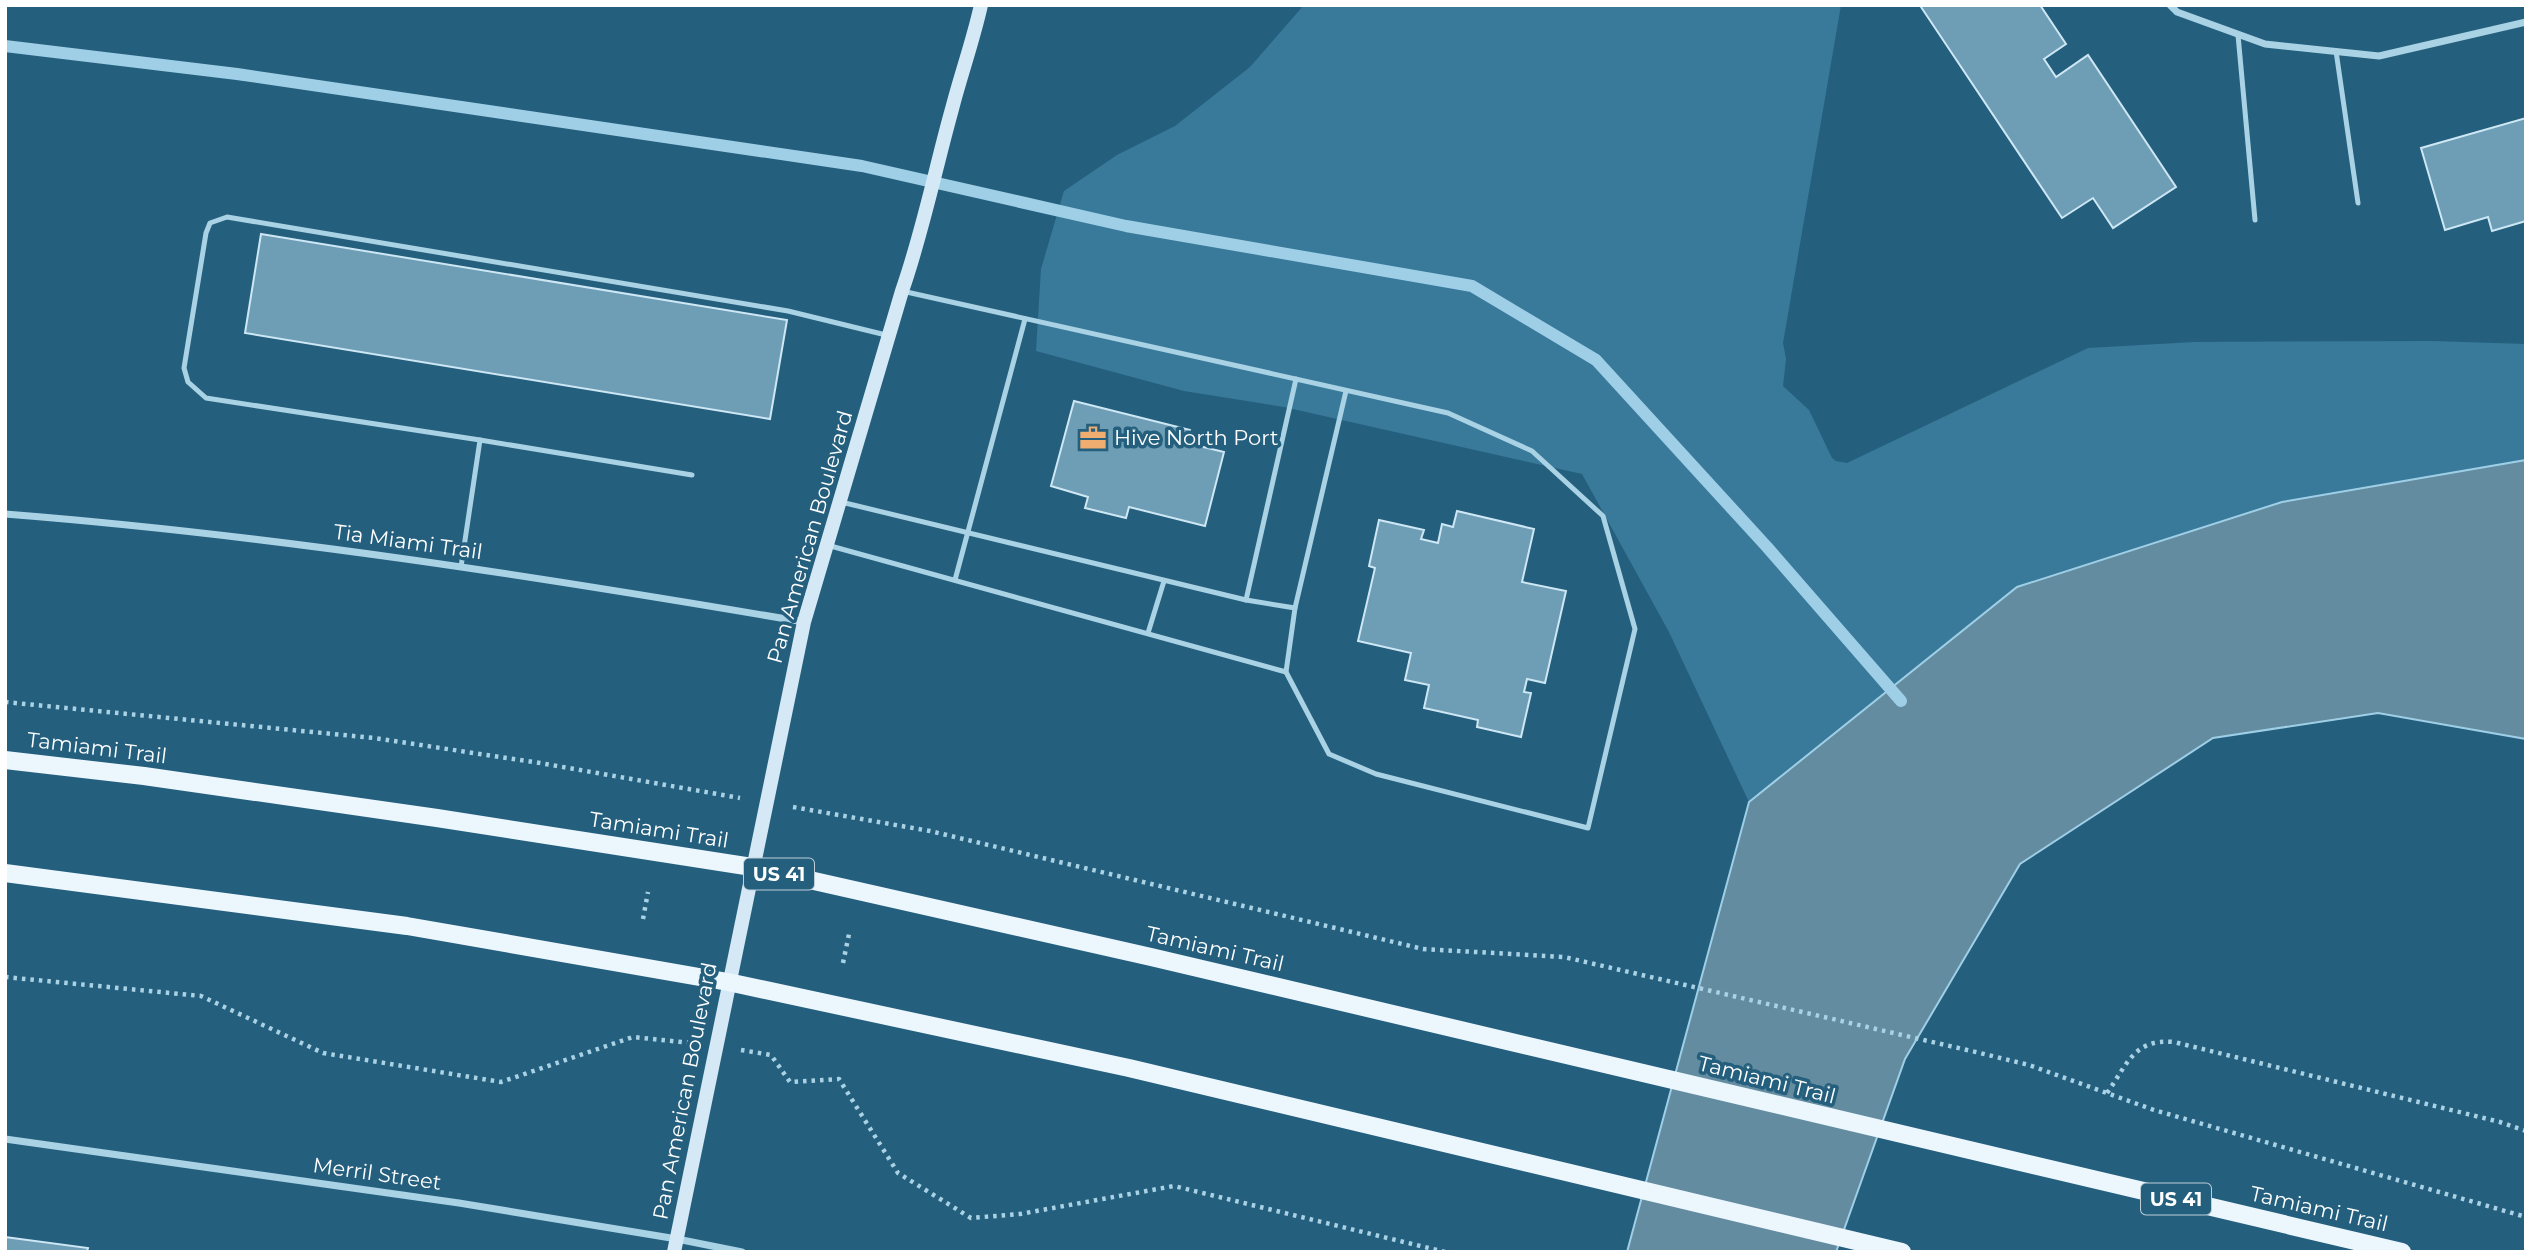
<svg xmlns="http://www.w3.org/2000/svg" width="2531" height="1257" font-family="Montserrat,sans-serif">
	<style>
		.green { fill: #397a9b }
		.water { fill: #638ca0; stroke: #9fcfe6; stroke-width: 2 }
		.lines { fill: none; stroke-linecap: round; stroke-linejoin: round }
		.stream { stroke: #9fcfe6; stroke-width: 12 }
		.building { fill: #6e9eb6; stroke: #cde7f4; stroke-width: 2 }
		.path { stroke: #aad2e5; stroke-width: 4.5; stroke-dasharray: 3.5 5; stroke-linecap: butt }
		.lane { stroke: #aad2e5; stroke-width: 5 }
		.street { stroke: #aad2e5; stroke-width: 7 }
		.secondary { stroke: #d4e9f5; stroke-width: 14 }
		.primary { stroke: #ebf6fd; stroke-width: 18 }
		.labels { text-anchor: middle; stroke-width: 7; stroke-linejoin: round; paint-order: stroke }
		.shield { fill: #255f7e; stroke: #becfd8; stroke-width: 2 }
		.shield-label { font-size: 19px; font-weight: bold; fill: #fff }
		.poi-label { font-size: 21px; fill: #fff; stroke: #255f7e; text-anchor: start }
		.street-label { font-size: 21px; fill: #fff; stroke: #255f7e }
	</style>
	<rect width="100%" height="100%" fill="#255f7e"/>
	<polygon class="green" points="1304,5 1841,5 1783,343 1786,359 1783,386 1809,410 1832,458 1836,461 1847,463 2088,348 2194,342 2432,341 2526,344 2526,460 2282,502 2017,587 1749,802 1669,632 1582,474 1284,407 1184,391 1036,351 1041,269 1064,191 1117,155 1175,126 1250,67"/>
	<polygon class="water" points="2526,460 2526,739 2378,713 2213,738 2020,864 1905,1059 1836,1252 1627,1252 1749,802 2017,587 2282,502"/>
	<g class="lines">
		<polyline class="stream" points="5,46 237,74 862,166 1126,226 1472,286 1596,360 1767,547 1901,701"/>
	</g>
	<g class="building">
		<polygon points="1923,5 2040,5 2066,44 2044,59 2056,77 2088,55 2176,187 2113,228 2093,198 2062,218 1921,7"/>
		<polygon points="2526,118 2526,221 2492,231 2488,217 2445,230 2421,148"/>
		<polygon points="261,234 787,320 770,419 245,333"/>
		<polygon points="1074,401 1190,430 1187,443 1224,452 1205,526 1129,507 1126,518 1085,508 1088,497 1051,486"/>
		<polygon points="1457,511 1534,529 1522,582 1566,591 1545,683 1527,679 1524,692 1531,693 1521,737 1477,727 1478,720 1424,708 1429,685 1405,680 1411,653 1358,641 1375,568 1369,566 1379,520 1424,530 1421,539 1438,543 1442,524 1453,527"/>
		<polygon points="5,1237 88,1248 87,1252 5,1252"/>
	</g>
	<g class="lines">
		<g class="path">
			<polyline points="5,702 374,738 540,763 740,798"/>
			<polyline points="793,807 930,831 1423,949 1564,957 1980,1053 2029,1065 2154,1110 2526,1217"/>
			<polyline points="643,919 648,892"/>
			<polyline points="843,963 849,934"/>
			<polyline points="5,977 201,996 323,1053 501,1082 633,1037 691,1043"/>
			<polyline points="741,1050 771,1055 790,1082 839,1079 898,1173 971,1218 1020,1214 1174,1186 1445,1252"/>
			<path d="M2107,1093c20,-28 27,-55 67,-51l326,80 26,9"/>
		</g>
		<g class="lane">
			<polyline points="2238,35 2255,220"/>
			<polyline points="2336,51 2358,203"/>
			<polyline points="902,291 1448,413 1532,451 1603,516 1635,629 1588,828 1376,774 1329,754 1286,672"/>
			<polyline points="480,440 692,475"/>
			<polyline points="827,545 1286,672 1295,608 1246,600 841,502"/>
			<polyline points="461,567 480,440 206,398 188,382 184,368 206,233 210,223 227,217 788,311 886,335"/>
			<polyline points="955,580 1025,319"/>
			<polyline points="1246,600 1296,379"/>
			<polyline points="1295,608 1346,391"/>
			<polyline points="1148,633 1164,581"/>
		</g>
		<g class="street">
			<polyline points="2170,5 2177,12 2265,44 2379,56 2526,22"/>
			<path d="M5,514c268,21 534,63 799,108"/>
			<polyline points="5,1139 459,1203 677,1239 742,1252"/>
		</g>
		<path class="secondary" d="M674,1252l130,-630 98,-331c21,-60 33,-121 50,-182 9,-35 21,-68 29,-104"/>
		<g class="primary">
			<polyline points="5,760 144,776 437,818 752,867 1151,957 2402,1252"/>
			<polyline points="5,873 407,926 728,982 1129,1068 1902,1252"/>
		</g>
	</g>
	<defs>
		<symbol id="office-bare" viewBox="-9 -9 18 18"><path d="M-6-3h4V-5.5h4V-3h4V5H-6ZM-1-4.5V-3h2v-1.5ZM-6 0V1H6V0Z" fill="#efae6f" stroke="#255f7e" stroke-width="2.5" paint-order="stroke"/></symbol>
	</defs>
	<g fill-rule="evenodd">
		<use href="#office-bare" x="1074" y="419" width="38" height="38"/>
	</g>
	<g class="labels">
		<g class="shield">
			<rect x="744" y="858.5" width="70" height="31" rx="5"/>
			<rect x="2141" y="1183.5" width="70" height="31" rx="5"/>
		</g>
		<g class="shield-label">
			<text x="779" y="881">US 41</text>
			<text x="2176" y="1206">US 41</text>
		</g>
		<g class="poi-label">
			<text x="1114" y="445">Hive North Port</text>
		</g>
		<g class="street-label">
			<text transform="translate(810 537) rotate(-74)" y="7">Pan American Boulevard</text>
			<text transform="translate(408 542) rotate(8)" y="7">Tia Miami Trail</text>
			<text transform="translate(97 748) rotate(7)" y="7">Tamiami Trail</text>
			<text transform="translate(659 830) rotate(9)" y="7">Tamiami Trail</text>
			<text transform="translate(1215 949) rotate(13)" y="7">Tamiami Trail</text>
			<text transform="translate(1767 1080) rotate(14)" y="7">Tamiami Trail</text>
			<text transform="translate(685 1091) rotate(-79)" y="7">Pan American Boulevard</text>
			<text transform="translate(377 1174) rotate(8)" y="7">Merril Street</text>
			<text transform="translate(2319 1209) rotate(13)" y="7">Tamiami Trail</text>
		</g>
	</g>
	<rect width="2531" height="1257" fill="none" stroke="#ffffff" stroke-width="14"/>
</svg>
